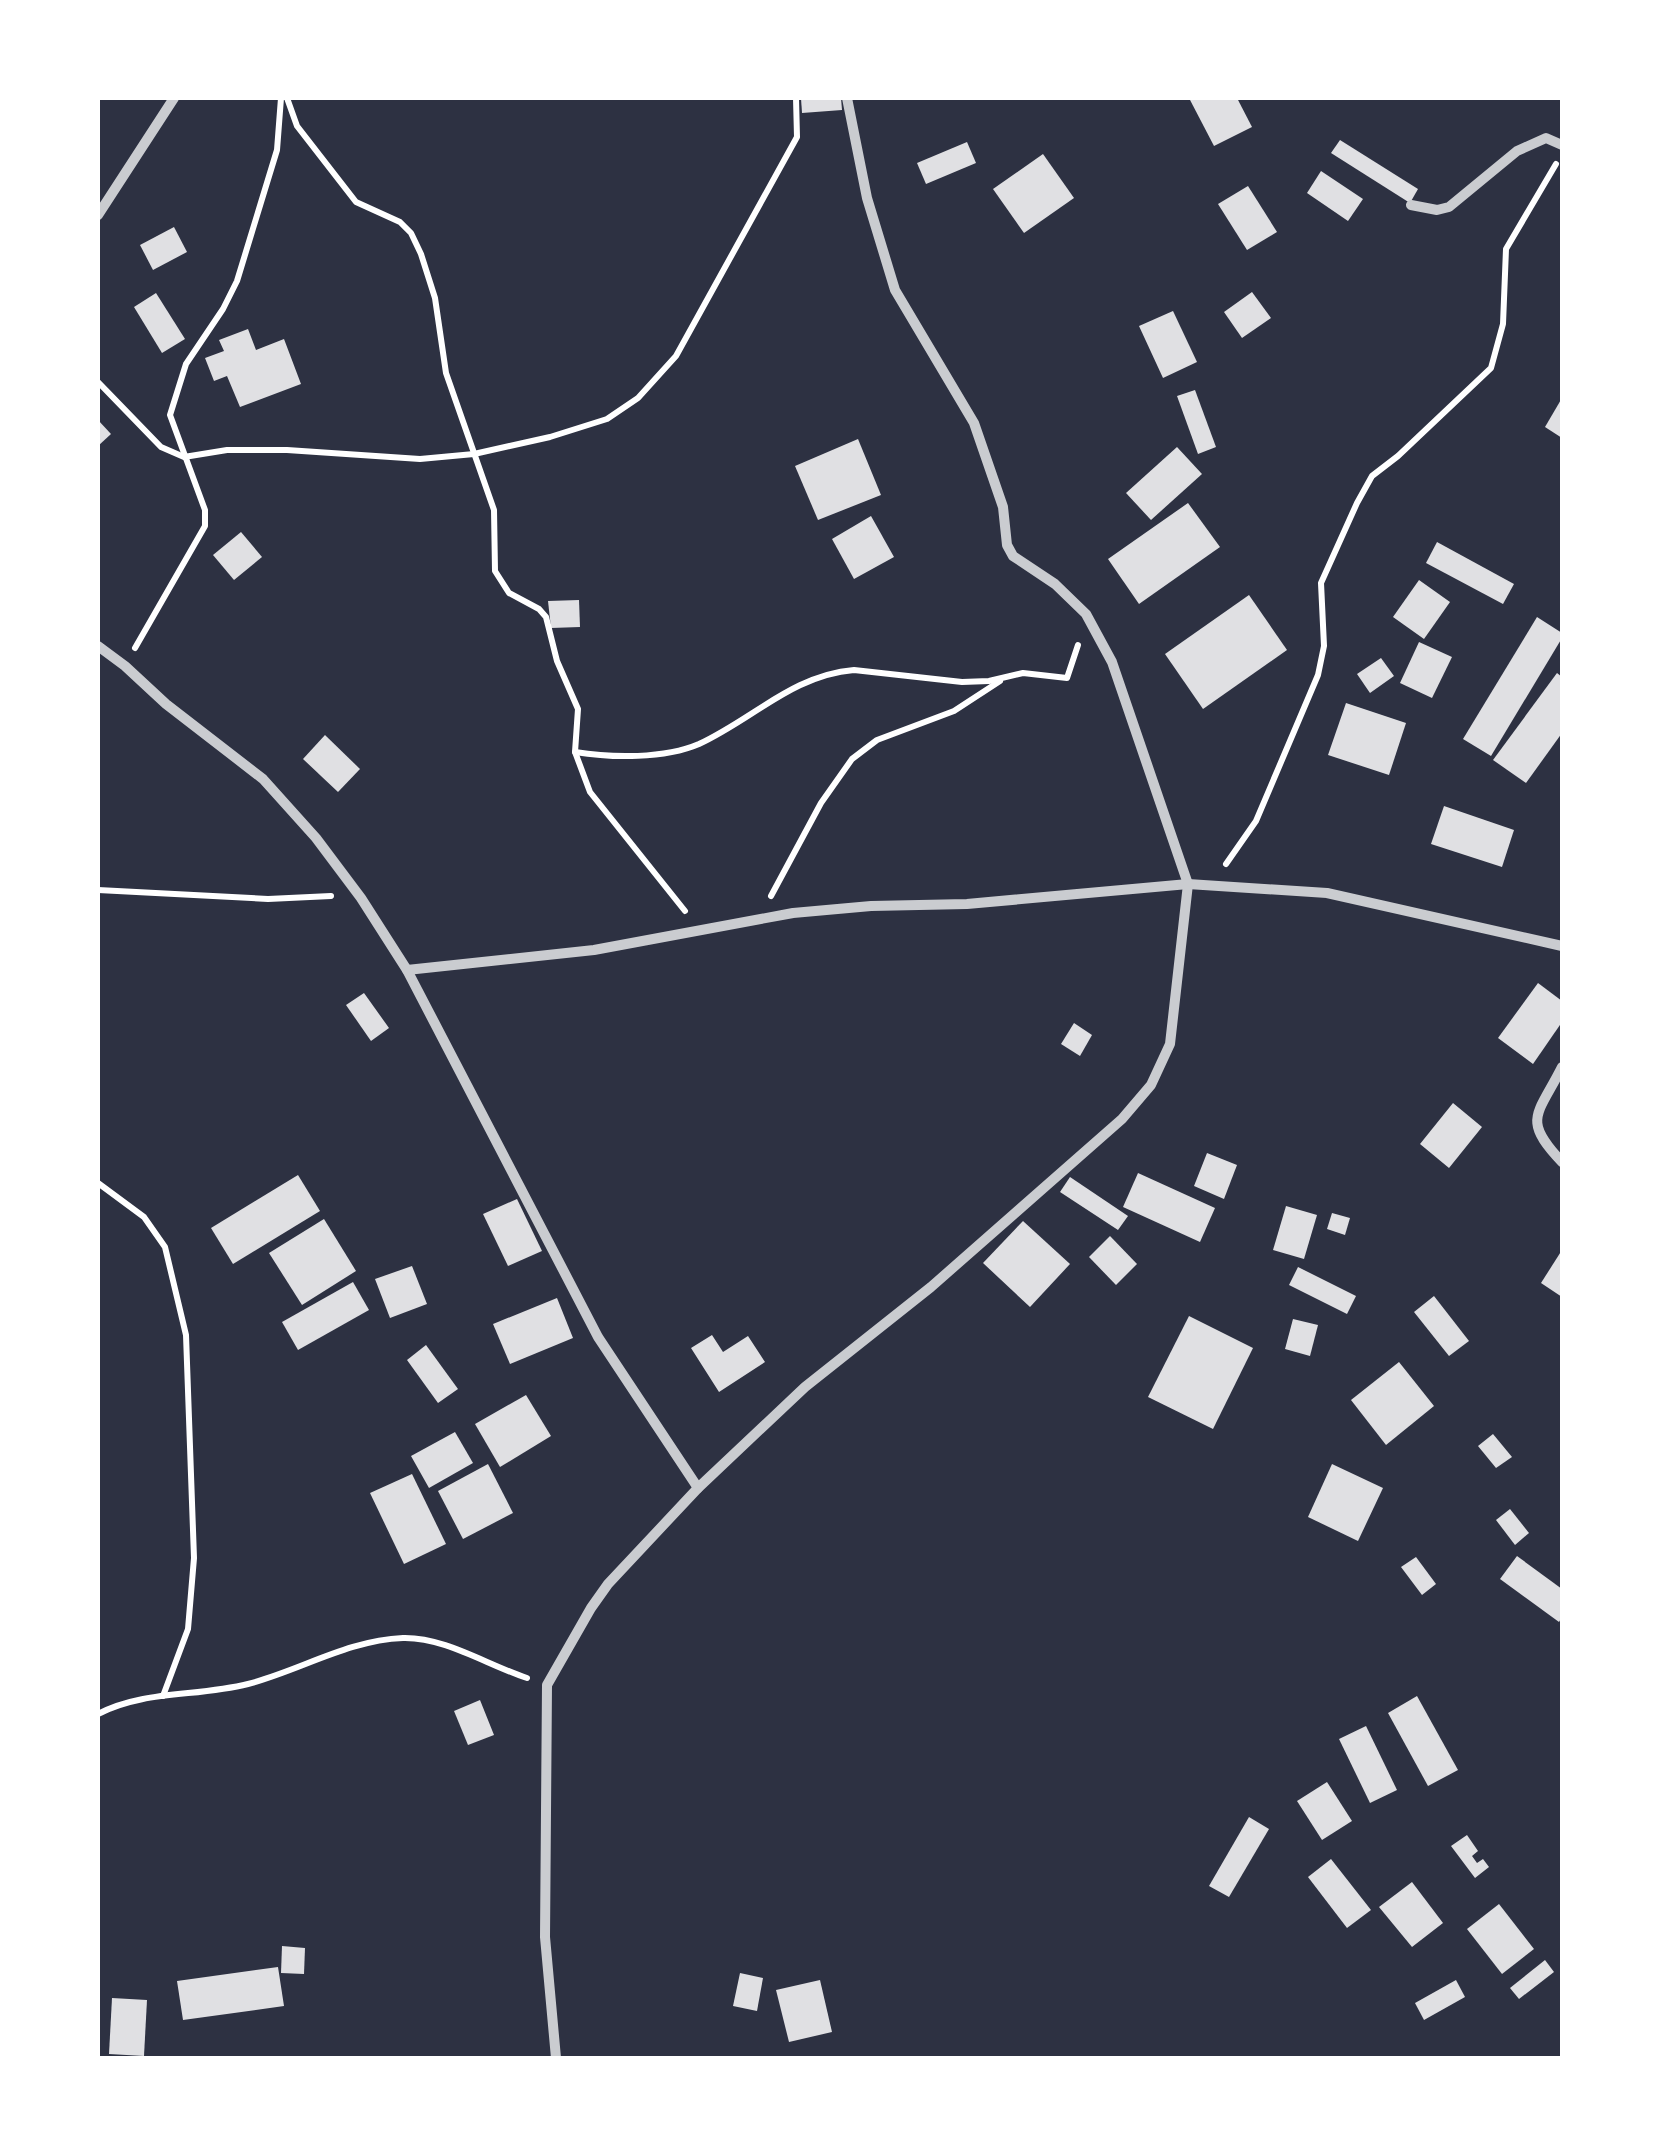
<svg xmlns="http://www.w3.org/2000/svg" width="1660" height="2156" font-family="'Asap Condensed',sans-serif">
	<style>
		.building { fill: #e0e0e3 }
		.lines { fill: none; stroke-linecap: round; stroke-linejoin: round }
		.path { stroke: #fff; stroke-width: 6 }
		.minor { stroke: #caccd0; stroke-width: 10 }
	</style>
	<rect width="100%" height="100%" fill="#2d3142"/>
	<g class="building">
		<polygon points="801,98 841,98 842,110 802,113"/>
		<polygon points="1189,98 1237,98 1252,127 1214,146"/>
		<polygon points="1340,140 1418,189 1410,203 1331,153"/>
		<polygon points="967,142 976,163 926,184 917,163"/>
		<polygon points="1043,154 1074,198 1024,233 993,189"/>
		<polygon points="1321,171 1363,199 1348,221 1307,193"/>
		<polygon points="1248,186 1277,232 1247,250 1218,204"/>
		<polygon points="174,227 187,252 153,270 140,245"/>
		<polygon points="1252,292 1271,318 1242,338 1224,312"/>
		<polygon points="156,293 185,339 162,353 134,307"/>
		<polygon points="1173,311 1197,362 1163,378 1139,326"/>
		<polygon points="248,329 256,350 284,339 301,384 240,407 227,376 214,381 205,358 224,351 219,340"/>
		<polygon points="1195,390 1216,447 1198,454 1177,396"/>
		<polygon points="1562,398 1562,438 1545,427"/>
		<polygon points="98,420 111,434 98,446"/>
		<polygon points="858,439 881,495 818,520 795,466"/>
		<polygon points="1177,447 1202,474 1151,520 1126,493"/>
		<polygon points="1188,503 1220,547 1139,604 1108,559"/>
		<polygon points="871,516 894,557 854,579 832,539"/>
		<polygon points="241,532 262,557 234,580 213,555"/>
		<polygon points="1437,542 1514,584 1503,604 1426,563"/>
		<polygon points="1419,580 1450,602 1424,639 1393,617"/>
		<polygon points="1249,595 1287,650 1203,709 1165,654"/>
		<polygon points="579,600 580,627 551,628 548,601"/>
		<polygon points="1537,617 1562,633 1562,638 1491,756 1463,739"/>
		<polygon points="1419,642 1452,657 1432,698 1400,683"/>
		<polygon points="1381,658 1394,676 1370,693 1357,674"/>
		<polygon points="1557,673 1562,677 1562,733 1526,783 1493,760"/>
		<polygon points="1346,703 1406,723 1389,775 1328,755"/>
		<polygon points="325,735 360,769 338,792 303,759"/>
		<polygon points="1444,806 1514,830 1502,867 1431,844"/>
		<polygon points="1538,983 1562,1001 1562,1022 1533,1064 1498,1038"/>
		<polygon points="364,993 389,1028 371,1041 346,1005"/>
		<polygon points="1074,1023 1092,1035 1080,1056 1061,1044"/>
		<polygon points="1453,1103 1482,1127 1449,1168 1420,1144"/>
		<polygon points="1207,1153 1237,1165 1224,1199 1194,1186"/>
		<polygon points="1138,1173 1215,1208 1200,1242 1123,1207"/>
		<polygon points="298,1175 320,1211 233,1264 211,1228"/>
		<polygon points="1070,1177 1128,1216 1118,1230 1060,1192"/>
		<polygon points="517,1199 542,1251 508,1266 483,1214"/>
		<polygon points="1286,1206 1317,1215 1304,1259 1273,1250"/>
		<polygon points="1332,1213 1350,1218 1345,1235 1327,1229"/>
		<polygon points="324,1219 356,1271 302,1305 269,1253"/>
		<polygon points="1023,1221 1070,1264 1030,1307 983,1263"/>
		<polygon points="1110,1236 1137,1264 1116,1285 1089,1257"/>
		<polygon points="1562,1250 1562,1297 1541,1283"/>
		<polygon points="412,1266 427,1304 390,1318 375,1279"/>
		<polygon points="1298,1267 1356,1296 1347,1314 1289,1285"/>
		<polygon points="353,1282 369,1310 298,1350 282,1322"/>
		<polygon points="1434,1296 1469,1341 1449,1356 1414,1312"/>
		<polygon points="557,1298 573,1338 510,1364 493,1324"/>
		<polygon points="1189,1316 1253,1348 1213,1429 1148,1397"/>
		<polygon points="1293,1319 1318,1325 1310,1356 1285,1349"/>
		<polygon points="712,1335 723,1352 748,1336 765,1362 719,1392 691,1348"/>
		<polygon points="426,1345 458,1389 438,1403 407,1360"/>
		<polygon points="1399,1362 1434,1406 1386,1445 1351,1400"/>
		<polygon points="526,1395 551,1436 500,1467 475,1424"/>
		<polygon points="455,1432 473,1463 429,1488 411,1456"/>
		<polygon points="1493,1434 1512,1457 1496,1468 1478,1446"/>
		<polygon points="488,1464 513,1513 463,1539 438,1491"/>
		<polygon points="1332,1464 1383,1488 1358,1541 1308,1517"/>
		<polygon points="412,1474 446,1544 404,1564 370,1493"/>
		<polygon points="1510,1509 1529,1533 1515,1545 1496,1520"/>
		<polygon points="1517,1556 1562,1589 1562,1617 1559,1622 1500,1579"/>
		<polygon points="1416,1557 1436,1584 1422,1595 1401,1567"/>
		<polygon points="1417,1696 1458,1770 1428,1786 1388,1713"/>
		<polygon points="480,1700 494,1735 468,1745 454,1711"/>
		<polygon points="1366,1726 1397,1790 1370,1803 1339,1739"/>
		<polygon points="1327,1782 1352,1821 1322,1840 1297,1801"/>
		<polygon points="1249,1817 1269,1829 1229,1897 1209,1886"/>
		<polygon points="1467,1835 1478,1851 1472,1856 1477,1863 1483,1859 1489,1867 1475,1878 1451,1846"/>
		<polygon points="1331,1859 1371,1910 1347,1928 1308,1877"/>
		<polygon points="1412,1882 1443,1923 1412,1947 1379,1907"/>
		<polygon points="1499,1904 1534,1949 1502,1974 1467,1929"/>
		<polygon points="282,1946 305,1948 304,1974 281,1973"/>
		<polygon points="1545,1960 1554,1972 1519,1999 1510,1988"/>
		<polygon points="278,1967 284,2006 183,2020 177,1981"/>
		<polygon points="740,1973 763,1978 757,2011 733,2006"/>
		<polygon points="820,1980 832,2032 789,2042 776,1990"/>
		<polygon points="1456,1980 1465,1997 1424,2020 1415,2003"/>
		<polygon points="112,1998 147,2000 144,2056 109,2054"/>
	</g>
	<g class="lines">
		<g class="path">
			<polyline points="287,98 297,126 356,202 400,222 411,233 421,254 435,298 446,373 494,510 495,571 509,593 539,609 546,617 557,661 578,709 575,752 590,792 685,911"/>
			<polyline points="98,382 161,447 184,457 227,450 287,450 420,459 474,454 550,437 607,419 638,398 676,356 797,137 796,98"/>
			<polyline points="135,648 205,526 205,510 170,415 186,364 223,309 237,281 277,150 281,98"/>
			<path d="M575,752c37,6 89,7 124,-8 54,-25 94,-69 155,-74l108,12 27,-1 34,-8 44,5 11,-33"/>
			<polyline points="1226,864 1256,821 1318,675 1324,646 1321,583 1357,503 1372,476 1398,456 1491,368 1503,324 1506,249 1556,164"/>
			<polyline points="98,890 268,899 331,896"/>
			<polyline points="771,896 821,803 852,759 877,740 954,711 1000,681"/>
			<polyline points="98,1183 144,1217 165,1247 186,1335 194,1558 188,1629 163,1696"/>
			<path d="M98,1714c46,-24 99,-17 150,-30 51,-13 100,-44 155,-46 42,-1 84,27 124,40"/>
		</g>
		<g class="minor">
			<polyline points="1411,205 1437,210 1449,207 1517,151 1546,138 1562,145"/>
			<polyline points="98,215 174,98"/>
			<polyline points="98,646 125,666 166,704 263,779 316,838 361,898 407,970 598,1337 698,1488"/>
			<polyline points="407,970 594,950 793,913 871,906 967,904 1188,884 1327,893 1562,946"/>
			<path d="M1562,1067c-24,48 -41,52 0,95"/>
			<polyline points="556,2058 545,1937 547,1685 591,1608 608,1584 698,1488 805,1387 931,1287 1122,1119 1151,1085 1170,1044 1188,884 1112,662 1086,614 1055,584 1013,556 1007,545 1003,507 974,423 895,290 867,198 847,98"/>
		</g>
	</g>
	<rect width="1660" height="2156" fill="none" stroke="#ffffff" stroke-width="200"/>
</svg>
